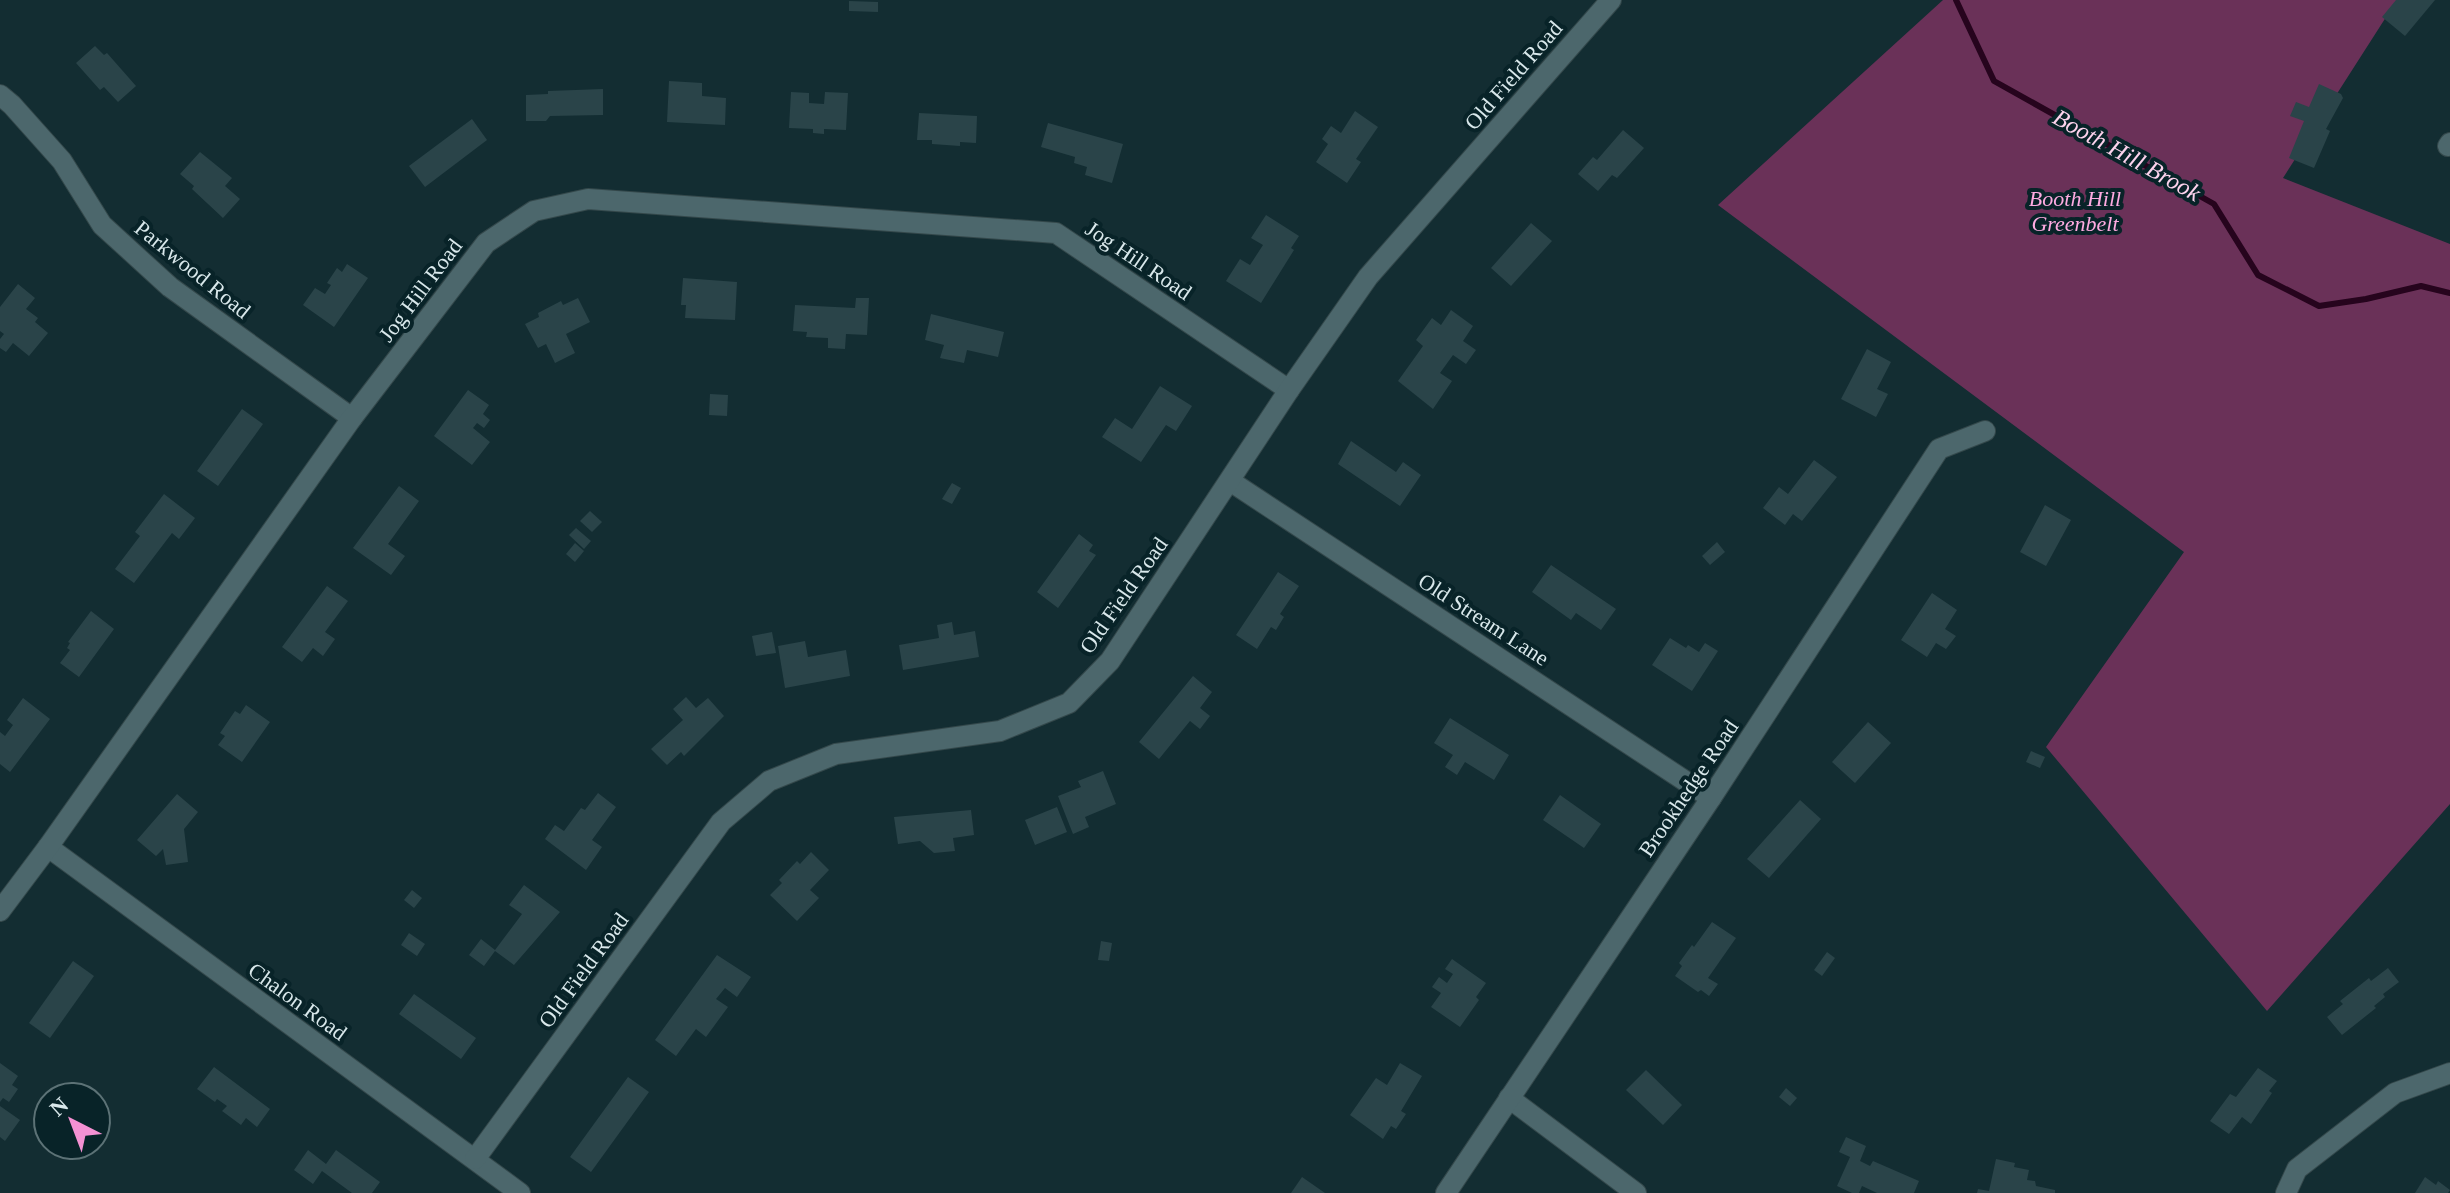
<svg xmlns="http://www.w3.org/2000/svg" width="2450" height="1193" font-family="'Times New Roman',serif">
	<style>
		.green { fill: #6a3158 }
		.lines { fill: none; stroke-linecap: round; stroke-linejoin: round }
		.stream { stroke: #26041d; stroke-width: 6 }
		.building { fill: #2a4449 }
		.minor-casing { stroke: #34484b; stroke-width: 22 }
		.minor { stroke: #4c676c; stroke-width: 20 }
		.labels { text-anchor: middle; stroke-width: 8; stroke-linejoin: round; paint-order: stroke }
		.street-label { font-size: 22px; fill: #d9e8eb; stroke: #082328 }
		.park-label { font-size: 22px; font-style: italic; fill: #feabe1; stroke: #082328 }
		.water-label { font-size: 24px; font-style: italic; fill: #fdd3ed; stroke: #082328 }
	</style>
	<rect width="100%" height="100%" fill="#132d32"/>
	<polygon class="green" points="1943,0 2397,0 2283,178 2450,244 2450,804 2267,1011 2046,747 2184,552 1718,205"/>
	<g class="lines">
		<polyline class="stream" points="1956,0 1994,81 2214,204 2258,275 2319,306 2366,299 2421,286 2450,293"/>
	</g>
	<g class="building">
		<polygon points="2396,0 2435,0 2405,36 2382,17"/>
		<polygon points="849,1 878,2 878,12 849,11"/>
		<polygon points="95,46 104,55 107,53 136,86 118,102 104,87 100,90 76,63"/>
		<polygon points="669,81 702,83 702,96 726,98 725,125 667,122"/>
		<polygon points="2319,84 2341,94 2343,98 2326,129 2330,131 2314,168 2289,158 2304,121 2290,116 2296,102 2309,107"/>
		<polygon points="603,89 603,115 550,116 546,121 526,121 526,95 548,94 548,91"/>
		<polygon points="791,92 809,93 809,103 824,104 825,92 848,93 846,130 824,129 824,134 813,133 813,129 789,128"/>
		<polygon points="1355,111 1378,127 1356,159 1361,162 1347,183 1316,162 1328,144 1322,139 1331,126 1341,133"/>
		<polygon points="919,113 977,116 976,143 960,142 960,146 932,144 932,140 917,140"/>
		<polygon points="472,119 487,140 425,187 409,166"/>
		<polygon points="1048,123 1123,144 1112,183 1085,175 1087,167 1074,163 1075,157 1041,147"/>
		<polygon points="1623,130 1644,148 1617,178 1612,175 1598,191 1578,174 1593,157 1597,160"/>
		<polygon points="200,152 232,178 225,186 240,199 223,218 192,189 194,186 180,174"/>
		<polygon points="1266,215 1299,236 1291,248 1294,250 1261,303 1226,281 1240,259 1250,265 1263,245 1251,238"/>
		<polygon points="1531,223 1552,241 1511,286 1491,268"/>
		<polygon points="347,264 368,278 334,327 303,305 315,288 325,294 331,285 327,283 337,268 342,272"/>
		<polygon points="683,278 737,282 735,320 685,318 686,305 681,305"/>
		<polygon points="18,284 35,298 26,309 38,318 35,322 48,333 29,356 13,343 6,352 0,348 0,339 4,334 0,331 0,307"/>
		<polygon points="578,298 590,322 566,334 575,353 555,363 546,344 538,348 525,324 539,317 538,313 561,301 563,305"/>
		<polygon points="856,298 869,298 867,335 846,334 845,349 828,348 828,338 806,337 807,332 793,331 795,305 855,308"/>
		<polygon points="1451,310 1473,326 1463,341 1476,350 1466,364 1453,355 1440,373 1452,381 1433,409 1398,381 1423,346 1416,340 1432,318 1441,325"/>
		<polygon points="931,314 1004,332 998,357 967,350 964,363 940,358 944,345 925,340"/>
		<polygon points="1867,349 1891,362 1877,389 1888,394 1876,417 1841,399"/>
		<polygon points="1160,386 1192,406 1176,431 1166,425 1141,462 1102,437 1115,418 1132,429"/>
		<polygon points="468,390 489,405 483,414 490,420 484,428 477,423 473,428 490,442 472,465 434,436"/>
		<polygon points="710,394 728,395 727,416 709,415"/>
		<polygon points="242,409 263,424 218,486 197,471"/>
		<polygon points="1351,441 1396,472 1403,462 1421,475 1400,506 1338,464"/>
		<polygon points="1814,460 1837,477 1802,521 1793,514 1785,525 1763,508 1779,487 1788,494"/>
		<polygon points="952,483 961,488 952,504 942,499"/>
		<polygon points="399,486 419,501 388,544 405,556 391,575 353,548"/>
		<polygon points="164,494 195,518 179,539 172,533 134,583 115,569 140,536 135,532"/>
		<polygon points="2045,505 2071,520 2046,566 2020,552"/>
		<polygon points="590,511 602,522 592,532 580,521"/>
		<polygon points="576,528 591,541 584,549 569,535"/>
		<polygon points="1079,534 1093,545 1089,551 1096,555 1058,608 1037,592"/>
		<polygon points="1717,542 1725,552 1710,565 1702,556"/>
		<polygon points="575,543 584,551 575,562 566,554"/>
		<polygon points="1551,565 1616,609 1601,630 1576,613 1571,620 1532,592"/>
		<polygon points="1278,572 1299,586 1280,614 1284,617 1276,630 1271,627 1257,649 1236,635"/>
		<polygon points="327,586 348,601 325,632 335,639 323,656 313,648 302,662 282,647"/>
		<polygon points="1932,593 1957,610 1945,629 1956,636 1946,649 1936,643 1927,657 1901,640"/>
		<polygon points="91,611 114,629 79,677 60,663 70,650 67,648 70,643 68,642"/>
		<polygon points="952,622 954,635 975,631 979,657 903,670 899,645 939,638 937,625"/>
		<polygon points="772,632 776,653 756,656 752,636"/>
		<polygon points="1670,638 1686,648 1688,645 1699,652 1705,643 1718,651 1692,691 1652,665"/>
		<polygon points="805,641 808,657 846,650 850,676 785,688 778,646"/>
		<polygon points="1193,676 1212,692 1200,708 1210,716 1200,729 1190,721 1159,759 1139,742"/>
		<polygon points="686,697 696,708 708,698 724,716 684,756 681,752 667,765 651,749 683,720 673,709"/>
		<polygon points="23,698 50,719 10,772 0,764 0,732 5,736 13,725 7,720"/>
		<polygon points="246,705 270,722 242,762 218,745 225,736 220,733 235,711 240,714"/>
		<polygon points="1450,718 1509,755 1494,780 1465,762 1457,775 1445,767 1453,755 1434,743"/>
		<polygon points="1868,722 1891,743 1855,783 1832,762"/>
		<polygon points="2031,751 2045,757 2040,768 2026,762"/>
		<polygon points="1103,771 1116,804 1085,817 1089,827 1073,834 1058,796 1081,787 1078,781"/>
		<polygon points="598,793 616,807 592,840 602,847 586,870 545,839 555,825 564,831 581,808 585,810"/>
		<polygon points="177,794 198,812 184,829 188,862 166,865 163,849 156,856 137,840"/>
		<polygon points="1560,795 1601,824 1584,848 1543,820"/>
		<polygon points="1800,800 1821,819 1769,878 1747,859"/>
		<polygon points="1057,807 1067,832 1035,845 1025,820"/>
		<polygon points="971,810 974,835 953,838 955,851 934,853 920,841 898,844 894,817"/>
		<polygon points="811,852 829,870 810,890 819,898 797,921 770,895 782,883 779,880 797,861 800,864"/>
		<polygon points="524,885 560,912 514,965 495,951 484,966 469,955 481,939 495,950 522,914 509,905"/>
		<polygon points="412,890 422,898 414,908 404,900"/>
		<polygon points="1712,922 1736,938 1708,978 1718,984 1709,996 1701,990 1698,992 1675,976 1682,966 1679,963 1692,945 1694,947"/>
		<polygon points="409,933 425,944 417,956 401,945"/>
		<polygon points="1101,941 1112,943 1109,961 1098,960"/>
		<polygon points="1827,952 1835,958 1822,976 1814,970"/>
		<polygon points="717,955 751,977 737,997 725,988 716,999 728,1007 706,1037 696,1029 676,1056 655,1040"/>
		<polygon points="1452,959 1486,983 1476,997 1479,1000 1460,1027 1431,1007 1441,993 1432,987 1439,977 1447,983 1453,974 1445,969"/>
		<polygon points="73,961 94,976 50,1038 29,1023"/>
		<polygon points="2388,968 2399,982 2383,994 2385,997 2374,1006 2376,1008 2342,1035 2327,1017 2343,1004 2340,1001 2369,978 2371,981"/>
		<polygon points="414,994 476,1038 461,1059 399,1014"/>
		<polygon points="0,1063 18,1076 12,1085 18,1089 9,1102 3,1098 0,1102"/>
		<polygon points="1400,1063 1422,1076 1401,1111 1406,1114 1396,1129 1391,1126 1383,1139 1350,1115 1376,1078 1387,1085"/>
		<polygon points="214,1067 270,1109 257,1127 246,1118 241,1125 222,1111 227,1106 217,1099 215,1102 197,1089"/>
		<polygon points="2258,1068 2277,1081 2269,1091 2272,1093 2251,1124 2242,1117 2229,1134 2210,1121 2230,1094 2236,1097"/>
		<polygon points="1646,1070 1682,1105 1663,1125 1626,1090"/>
		<polygon points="628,1077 649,1092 591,1172 570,1157"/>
		<polygon points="1786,1088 1797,1098 1790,1106 1779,1097"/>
		<polygon points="0,1106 20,1120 5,1141 0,1137"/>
		<polygon points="1846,1137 1866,1146 1860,1161 1870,1166 1873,1161 1919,1181 1914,1193 1877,1193 1862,1186 1859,1193 1852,1193 1837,1186 1850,1157 1839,1152"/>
		<polygon points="308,1150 326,1164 336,1150 380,1182 372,1193 352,1193 322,1171 313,1184 294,1170"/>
		<polygon points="1996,1159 2015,1163 2014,1167 2029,1170 2027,1180 2035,1181 2036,1186 2055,1190 2055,1193 1977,1193 1978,1189 1989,1191"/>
		<polygon points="1302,1177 1325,1193 1291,1193"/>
		<polygon points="2425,1177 2436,1185 2438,1181 2450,1190 2448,1193 2415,1193"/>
	</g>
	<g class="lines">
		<defs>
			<g id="minor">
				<polyline points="0,95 12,105 62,161 102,225 170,287 352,418"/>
				<polyline points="2448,146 2450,143"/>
				<polyline points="1230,481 1711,798"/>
				<polyline points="48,847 520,1193"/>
				<polyline points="0,911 48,847 352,418 486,243 534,211 588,199 1056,233 1289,390"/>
				<polyline points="1509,1098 1636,1193"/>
				<polyline points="475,1159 721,822 769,781 836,754 1000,731 1069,703 1110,661 1289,390 1368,277 1611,0"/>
				<polyline points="1446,1193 1711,798 1939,449 1985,431"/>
				<polyline points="2286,1193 2297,1169 2395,1093 2450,1073"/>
			</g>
		</defs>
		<use href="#minor" class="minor-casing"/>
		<use href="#minor" class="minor"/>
	</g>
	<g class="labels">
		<g class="street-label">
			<text transform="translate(1513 75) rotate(-49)" y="8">Old Field Road</text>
			<text transform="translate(1139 260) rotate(34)" y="8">Jog Hill Road</text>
			<text transform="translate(193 269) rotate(39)" y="8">Parkwood Road</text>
			<text transform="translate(420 290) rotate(-53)" y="8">Jog Hill Road</text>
			<text transform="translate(1123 595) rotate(-55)" y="8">Old Field Road</text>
			<text transform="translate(1484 619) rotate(33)" y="8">Old Stream Lane</text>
			<text transform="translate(1688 788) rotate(-56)" y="8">Brookhedge Road</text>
			<text transform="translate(583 970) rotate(-54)" y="8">Old Field Road</text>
			<text transform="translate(298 1001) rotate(36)" y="8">Chalon Road</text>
		</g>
		<g class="park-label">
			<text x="2075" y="206">Booth Hill<tspan x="2075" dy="25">Greenbelt</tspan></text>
		</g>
		<g class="water-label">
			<text transform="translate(2127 155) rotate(29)" y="8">Booth Hill Brook</text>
		</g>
	</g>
	<g transform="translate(72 1121) rotate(318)"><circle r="38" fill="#082328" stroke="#5c7276" stroke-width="2"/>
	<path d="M0-6L14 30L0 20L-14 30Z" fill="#f491d3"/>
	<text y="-12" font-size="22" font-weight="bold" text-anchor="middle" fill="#d9e8eb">N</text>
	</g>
</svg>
